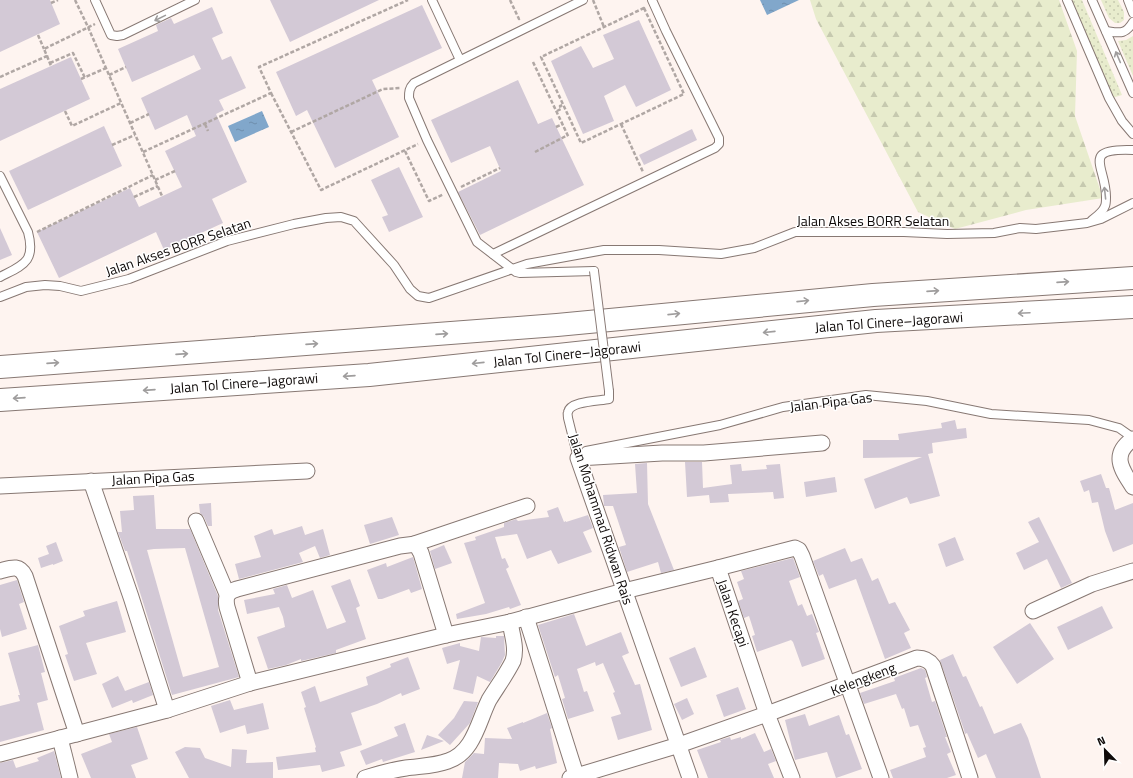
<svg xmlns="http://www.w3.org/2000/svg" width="1133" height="778" font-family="'Titillium Web',sans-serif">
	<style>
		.green { fill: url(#green-dots) }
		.forest { fill: url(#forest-firs) }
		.water { fill: url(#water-ripples) }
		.building { fill: #d3c9d6; fill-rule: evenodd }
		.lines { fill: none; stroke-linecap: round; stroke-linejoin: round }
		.lane-casing { stroke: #877873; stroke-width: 10 }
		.street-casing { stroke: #877873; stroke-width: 17 }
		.highway-casing { stroke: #877873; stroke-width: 24 }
		.path { stroke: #b0a7a4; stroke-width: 2.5; stroke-dasharray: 4 2; stroke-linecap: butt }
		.lane { stroke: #fff; stroke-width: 8 }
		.street { stroke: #fff; stroke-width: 15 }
		.highway { stroke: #fff; stroke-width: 22 }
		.lane-bridge-casing { stroke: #877873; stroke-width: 10; stroke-linecap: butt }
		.lane-bridge { stroke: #fff; stroke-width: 8 }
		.oneway { stroke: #9f9d9d }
		.labels { text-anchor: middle; stroke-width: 3; stroke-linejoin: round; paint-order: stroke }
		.street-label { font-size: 14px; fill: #0f0a09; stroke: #fff }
	</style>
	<defs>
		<pattern id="green-dots" width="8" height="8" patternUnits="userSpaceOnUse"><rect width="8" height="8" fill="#e8eccd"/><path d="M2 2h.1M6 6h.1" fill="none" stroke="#c6c9af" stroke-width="1.8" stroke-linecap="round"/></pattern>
		<pattern id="forest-firs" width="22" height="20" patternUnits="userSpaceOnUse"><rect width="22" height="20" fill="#e8eccd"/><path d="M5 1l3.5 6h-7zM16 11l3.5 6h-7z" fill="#c6c9af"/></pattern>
		<pattern id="water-ripples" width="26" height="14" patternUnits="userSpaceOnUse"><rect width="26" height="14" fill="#81a7cb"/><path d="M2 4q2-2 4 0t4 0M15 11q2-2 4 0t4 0" fill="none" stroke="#6e8ead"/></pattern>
	</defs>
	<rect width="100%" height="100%" fill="#fef4f0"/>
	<g class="green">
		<polygon points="1072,0 1082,0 1122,95 1112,98"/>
		<polygon points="1101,0 1118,0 1124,12 1124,20 1120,23 1115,23 1109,18"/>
		<polygon points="1133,36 1133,76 1118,41 1126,40"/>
	</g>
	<polygon class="forest" points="810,0 1059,0 1077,51 1075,116 1103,198 1026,210 955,229 918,212 816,19"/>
	<g class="water">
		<polygon points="760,0 799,0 767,15"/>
		<polygon points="262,111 269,127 235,142 228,126"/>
	</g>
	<g class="building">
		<polygon points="0,0 50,0 60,24 0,52"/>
		<polygon points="270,0 379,0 290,42"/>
		<polygon points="422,5 442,48 372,80 399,137 335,168 307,110 296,116 276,72"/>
		<polygon points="212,7 223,33 212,38 222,60 231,56 246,88 219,100 224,110 216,114 247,182 212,199 223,223 164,250 156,232 59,278 37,232 130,188 139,207 182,187 165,151 196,136 187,115 155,130 141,98 201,69 194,55 132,82 118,49 158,31 156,25 171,18 174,24"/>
		<polygon points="639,20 671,90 636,107 625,85 604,96 614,121 583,134 551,61 581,46 593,68 614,59 603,35"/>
		<polygon points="71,57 90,99 0,141 0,89"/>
		<polygon points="518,80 538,124 552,118 584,185 480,235 458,192 501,171 490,146 451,163 431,120"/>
		<polygon points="104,126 122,166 28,210 9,171"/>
		<polygon points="692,129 697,140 644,165 639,155"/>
		<polygon points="399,167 423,217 389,232 382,217 388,215 371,180"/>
		<polygon points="0,228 12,255 0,260"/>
		<polygon points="955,420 957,429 966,428 967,438 932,443 933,453 928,454 940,496 910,504 907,497 875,509 864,479 922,457 863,458 863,440 899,440 898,434 942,428 941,423"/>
		<polygon points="685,462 702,462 703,488 732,484 730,465 741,464 742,471 767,469 766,465 780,464 784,498 774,499 773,492 728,494 729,502 710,503 709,495 687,497"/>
		<polygon points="647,463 648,504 674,570 661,573 658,562 627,572 619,547 626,545 613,506 604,506 603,495 637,493 635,464"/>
		<polygon points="1101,474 1106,488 1109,488 1115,510 1133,503 1133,544 1113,552 1105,531 1098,502 1092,503 1089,490 1084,492 1080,481"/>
		<polygon points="835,477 837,492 806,497 804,482"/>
		<path d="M154,495l2,34h34l28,67v14l21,67 -67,18 -45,-144h-2l-7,-19h4l-2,-21 14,-1 -1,-14zM185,548l34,119 -36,10 -36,-127 7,-1z"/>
		<polygon points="211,503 212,526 208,526 204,517 200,513 199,504"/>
		<polygon points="558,507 564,522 566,521 566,522 588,515 593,528 583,532 592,552 558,564 551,550 527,559 517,534 495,537 502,559 505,558 509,567 506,569 521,605 510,609 509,607 486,614 457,619 456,614 485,603 464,543 476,540 475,537 504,527 504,523 516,519 518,521 549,517 547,511"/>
		<polygon points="392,517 399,535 370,544 364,525"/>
		<polygon points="1039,517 1072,583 1061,588 1047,559 1024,570 1016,553 1039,542 1028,522"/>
		<polygon points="302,526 305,535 323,529 330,555 320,558 315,546 299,553 303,562 239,579 235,564 261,557 254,536 272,529 274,535"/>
		<polygon points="955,537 964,560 946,567 938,544"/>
		<polygon points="56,542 63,561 53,565 53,564 41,568 38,558 49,554 46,546"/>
		<polygon points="444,545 452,563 435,569 430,551"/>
		<polygon points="845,548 851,562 862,558 872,581 878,578 889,604 895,602 910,630 904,633 911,648 885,659 856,579 829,589 823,574 819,576 813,561"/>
		<polygon points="413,557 422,589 411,593 409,589 382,599 378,599 367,570 386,563 387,567"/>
		<polygon points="793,558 800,577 789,581 798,606 802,604 807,616 812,614 819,632 816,633 825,659 802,667 793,642 791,640 757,652 752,636 755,635 749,616 744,618 738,601 743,599 737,582 744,579 741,571"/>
		<polygon points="350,579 360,606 356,608 366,639 336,650 336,653 301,661 301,659 286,665 268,669 257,637 285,627 283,617 279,607 247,614 244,600 275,594 273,589 287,585 292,598 313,590 327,629 346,622 331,586"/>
		<polygon points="17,580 24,602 19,604 27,629 2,637 0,629 0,585"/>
		<polygon points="117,601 126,632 86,643 97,674 74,681 65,655 68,654 59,626 85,616 83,611"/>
		<polygon points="1102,606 1113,628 1068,650 1057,627"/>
		<polygon points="574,614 586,646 621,632 629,653 622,656 635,685 640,684 652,730 618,740 611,717 621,714 613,693 615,692 603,663 596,666 595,662 577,669 584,692 587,691 594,711 568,719 562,699 565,698 558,675 555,677 538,625"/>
		<polygon points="1030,623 1054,659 1017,684 993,647"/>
		<polygon points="496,636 504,636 505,655 502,662 490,682 477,676 473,694 453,689 460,660 447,664 442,648 460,643 460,646 479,651 481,637 496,638"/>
		<polygon points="38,645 45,672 41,673 48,700 37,703 44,730 0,742 0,706 20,701 18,695 20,695 8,653"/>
		<polygon points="695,647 707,677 681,687 669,658"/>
		<polygon points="953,654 963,677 966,676 980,707 982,706 994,734 1021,723 1028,738 1041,778 996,778 986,754 978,758 967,733 965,734 964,730 940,660"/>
		<polygon points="408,657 420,689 402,696 401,693 377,704 351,713 362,745 340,752 345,766 322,772 320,765 278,770 276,757 316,752 315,748 316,747 304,708 306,707 301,692 315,686 320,702 326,700 368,685 366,677 391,667 390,664"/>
		<polygon points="921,668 925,670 927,677 925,678 932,702 935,701 947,737 945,737 951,752 947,754 956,775 947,778 893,778 890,770 926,757 923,748 926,747 918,725 910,727 904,708 902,709 896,694 864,704 860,693 895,681 894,678"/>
		<polygon points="118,676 125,691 149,682 153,695 133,703 132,700 112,708 102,684"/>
		<polygon points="738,687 746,709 724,717 716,695"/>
		<polygon points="687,698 694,714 682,720 674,704"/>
		<polygon points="230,700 234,710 263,703 269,729 247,734 245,725 220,733 211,706"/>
		<polygon points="464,701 478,702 470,723 450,745 438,735 454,718"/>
		<polygon points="547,713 552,728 550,729 557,763 536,769 535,766 520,771 518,764 499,763 498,778 462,778 465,762 474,753 484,754 485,738 512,739 507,728 523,722 523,723"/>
		<polygon points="805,714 809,726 839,715 846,735 849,734 862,769 836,778 827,752 795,760 785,720"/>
		<polygon points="405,723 415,752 383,762 382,759 366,765 360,751 398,736 394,727"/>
		<polygon points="137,727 148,759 131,765 136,778 91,778 81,754 112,742 109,734"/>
		<polygon points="755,733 764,752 771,749 776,761 768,764 774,778 708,778 697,750 721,742 720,740 730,737 731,740 741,737 741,739"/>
		<polygon points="427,735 444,741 421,750"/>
		<polygon points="185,747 200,748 205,758 231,767 232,749 247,750 246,763 273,762 273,778 189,778 175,752"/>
		<polygon points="54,751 61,778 0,778 0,763 13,760 16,768 39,761 37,758"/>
	</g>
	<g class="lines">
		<defs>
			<g id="lane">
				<polyline points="95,0 111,35 117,36 123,35 195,0"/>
				<polyline points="432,0 460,60"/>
				<path d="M583,0l-169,83c-5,5 -5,9 -5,15l18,42 50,102 39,30 4,1 74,-2"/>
				<polyline points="1067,0 1109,98 1122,121 1133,134"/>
				<polyline points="1092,0 1133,93"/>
				<polyline points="1128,0 1133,13"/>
				<path d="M1106,31c14,2 19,4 27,-9"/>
				<path d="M0,176l28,56c8,30 -5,33 -28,45"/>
				<path d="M1092,220c5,-4 11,-8 13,-14 1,-2 1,-6 1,-9 0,-31 -26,-49 27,-47"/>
				<polyline points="493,254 715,148 719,144 719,138 666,31 652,0"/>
				<polyline points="0,297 26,287 45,285 60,286 81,291 129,279 227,241 294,224 326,218 341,217 354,221 394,265 410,289 418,296 429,298 527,264 604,250 659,250 721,254 754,248 795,232 904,232 947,234 994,233 1020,228 1036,229 1087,223 1101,219 1133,203"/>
				<polyline points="586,451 720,425 783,407 866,395 927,401 991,414 1089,420 1119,428 1133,438"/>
				<path d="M578,458l-10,-40c0,-2 -1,-4 0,-6 2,-11 31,-11 41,-13v-8"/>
			</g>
			<g id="street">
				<path d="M1133,439c-22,15 -12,30 0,48"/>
				<polyline points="91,481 131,597 167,710"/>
				<polyline points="0,486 307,471"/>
				<polyline points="196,521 227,594"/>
				<polyline points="414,544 527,506"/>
				<path d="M0,571c11,-3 19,-7 25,5l52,158"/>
				<polyline points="1033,611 1092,584 1133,571"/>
				<polyline points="526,617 577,778"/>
				<path d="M250,683l-23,-76c-2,-10 0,-15 10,-18l163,-43 16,-2 5,9 25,82"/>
				<polyline points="60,738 70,778"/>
				<polyline points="0,754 167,710 250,683 446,635 510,622 624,591 718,568"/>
				<path d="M365,778c13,-4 27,-8 41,-10 14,-2 29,-2 42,-7 26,-9 30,-39 41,-61 8,-13 17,-25 24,-39 4,-13 -1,-26 -3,-39"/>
				<path d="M570,778l109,-33 88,-31 150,-56c7,0 12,2 16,8l37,112"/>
				<polyline points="690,778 578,458 662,453 704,453 822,443"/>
				<polyline points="792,778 767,714 718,568 795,548 799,550 802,556 881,778"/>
			</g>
			<g id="highway">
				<polyline points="0,367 557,325 873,295 1133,278"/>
				<polyline points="0,400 369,375 876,321 1133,307"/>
			</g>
		</defs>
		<use href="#lane" class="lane-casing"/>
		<use href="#street" class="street-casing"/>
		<use href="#highway" class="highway-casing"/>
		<g class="path">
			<polyline points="75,0 88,27 162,196"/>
			<polyline points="510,0 519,19 521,18"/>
			<polyline points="593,0 604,27"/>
			<polyline points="51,3 58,0"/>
			<polygon points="644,8 684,94 581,143 541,57"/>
			<polyline points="38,35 44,49"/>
			<polyline points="47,56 51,66"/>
			<polyline points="533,62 569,138"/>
			<polyline points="50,63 73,53 85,78"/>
			<polyline points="109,75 126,67"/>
			<polyline points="0,77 47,56 44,49 95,24"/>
			<polyline points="81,79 106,68"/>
			<polyline points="271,93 321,190 418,144"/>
			<polyline points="65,111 72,126 121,103"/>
			<polyline points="557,111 561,109 560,106 563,105"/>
			<polyline points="130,123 149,114"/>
			<polyline points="205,124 208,131"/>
			<polyline points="621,124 643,172"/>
			<polyline points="556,127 563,124"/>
			<polyline points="291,132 383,89 401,88"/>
			<polyline points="112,145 135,135"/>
			<polyline points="405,151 429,201 444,194"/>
			<polyline points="143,152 271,93 259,67 408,0"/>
			<polyline points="535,152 568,135"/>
			<polyline points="155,180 175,171"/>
			<polyline points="461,187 500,168"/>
			<polyline points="134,197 158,186"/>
			<polyline points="37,232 153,175"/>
		</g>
		<use href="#lane" class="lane"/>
		<use href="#street" class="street"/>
		<use href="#highway" class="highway"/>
		<defs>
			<polyline id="lane-bridge" points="594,271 609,391"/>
		</defs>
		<use href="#lane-bridge" class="lane-bridge-casing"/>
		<use href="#lane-bridge" class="lane-bridge"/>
	</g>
	<defs><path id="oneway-shaft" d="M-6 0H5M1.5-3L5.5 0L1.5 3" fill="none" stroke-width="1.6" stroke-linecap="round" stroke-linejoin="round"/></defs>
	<g class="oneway">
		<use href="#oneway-shaft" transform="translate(160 18) rotate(154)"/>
		<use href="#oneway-shaft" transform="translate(1118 57) rotate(-113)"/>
		<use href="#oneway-shaft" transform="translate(1105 193) rotate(-96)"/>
		<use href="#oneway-shaft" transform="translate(1063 282) rotate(-4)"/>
		<use href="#oneway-shaft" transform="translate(933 291) rotate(-4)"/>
		<use href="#oneway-shaft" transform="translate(803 301) rotate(-6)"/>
		<use href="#oneway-shaft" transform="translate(1024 313) rotate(177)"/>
		<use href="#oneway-shaft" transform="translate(674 314) rotate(-6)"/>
		<use href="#oneway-shaft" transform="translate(769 332) rotate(174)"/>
		<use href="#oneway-shaft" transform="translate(442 334) rotate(-4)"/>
		<use href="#oneway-shaft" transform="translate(312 344) rotate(-4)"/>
		<use href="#oneway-shaft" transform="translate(182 354) rotate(-4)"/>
		<use href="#oneway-shaft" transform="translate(53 363) rotate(-4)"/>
		<use href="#oneway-shaft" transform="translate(478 363) rotate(174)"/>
		<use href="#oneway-shaft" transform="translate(349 376) rotate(176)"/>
		<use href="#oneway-shaft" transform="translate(149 390) rotate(176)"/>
		<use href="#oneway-shaft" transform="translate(19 398) rotate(176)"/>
	</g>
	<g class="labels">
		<g class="street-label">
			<text x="873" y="226">Jalan Akses BORR Selatan</text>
			<text transform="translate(178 247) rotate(-19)" y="5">Jalan Akses BORR Selatan</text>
			<text transform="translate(889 322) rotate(-4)" y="5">Jalan Tol Cinere–Jagorawi</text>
			<text transform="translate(567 354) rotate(-6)" y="5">Jalan Tol Cinere–Jagorawi</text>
			<text transform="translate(244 383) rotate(-4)" y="5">Jalan Tol Cinere–Jagorawi</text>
			<text transform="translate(831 402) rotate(-7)" y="5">Jalan Pipa Gas</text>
			<text transform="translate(153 478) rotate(-3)" y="5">Jalan Pipa Gas</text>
			<text transform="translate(601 519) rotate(72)" y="5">Jalan Mohammad Ridwan Rais</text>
			<text transform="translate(733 613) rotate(71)" y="5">Jalan Kecapi</text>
			<text transform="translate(863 679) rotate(-21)" y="5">Kelengkeng</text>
		</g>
	</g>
	<g transform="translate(1105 750) rotate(337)" stroke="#ffffff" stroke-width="3" paint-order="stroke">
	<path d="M0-3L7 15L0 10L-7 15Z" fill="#0f0a09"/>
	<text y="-6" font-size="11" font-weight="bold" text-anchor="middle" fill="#0f0a09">N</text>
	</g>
</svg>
